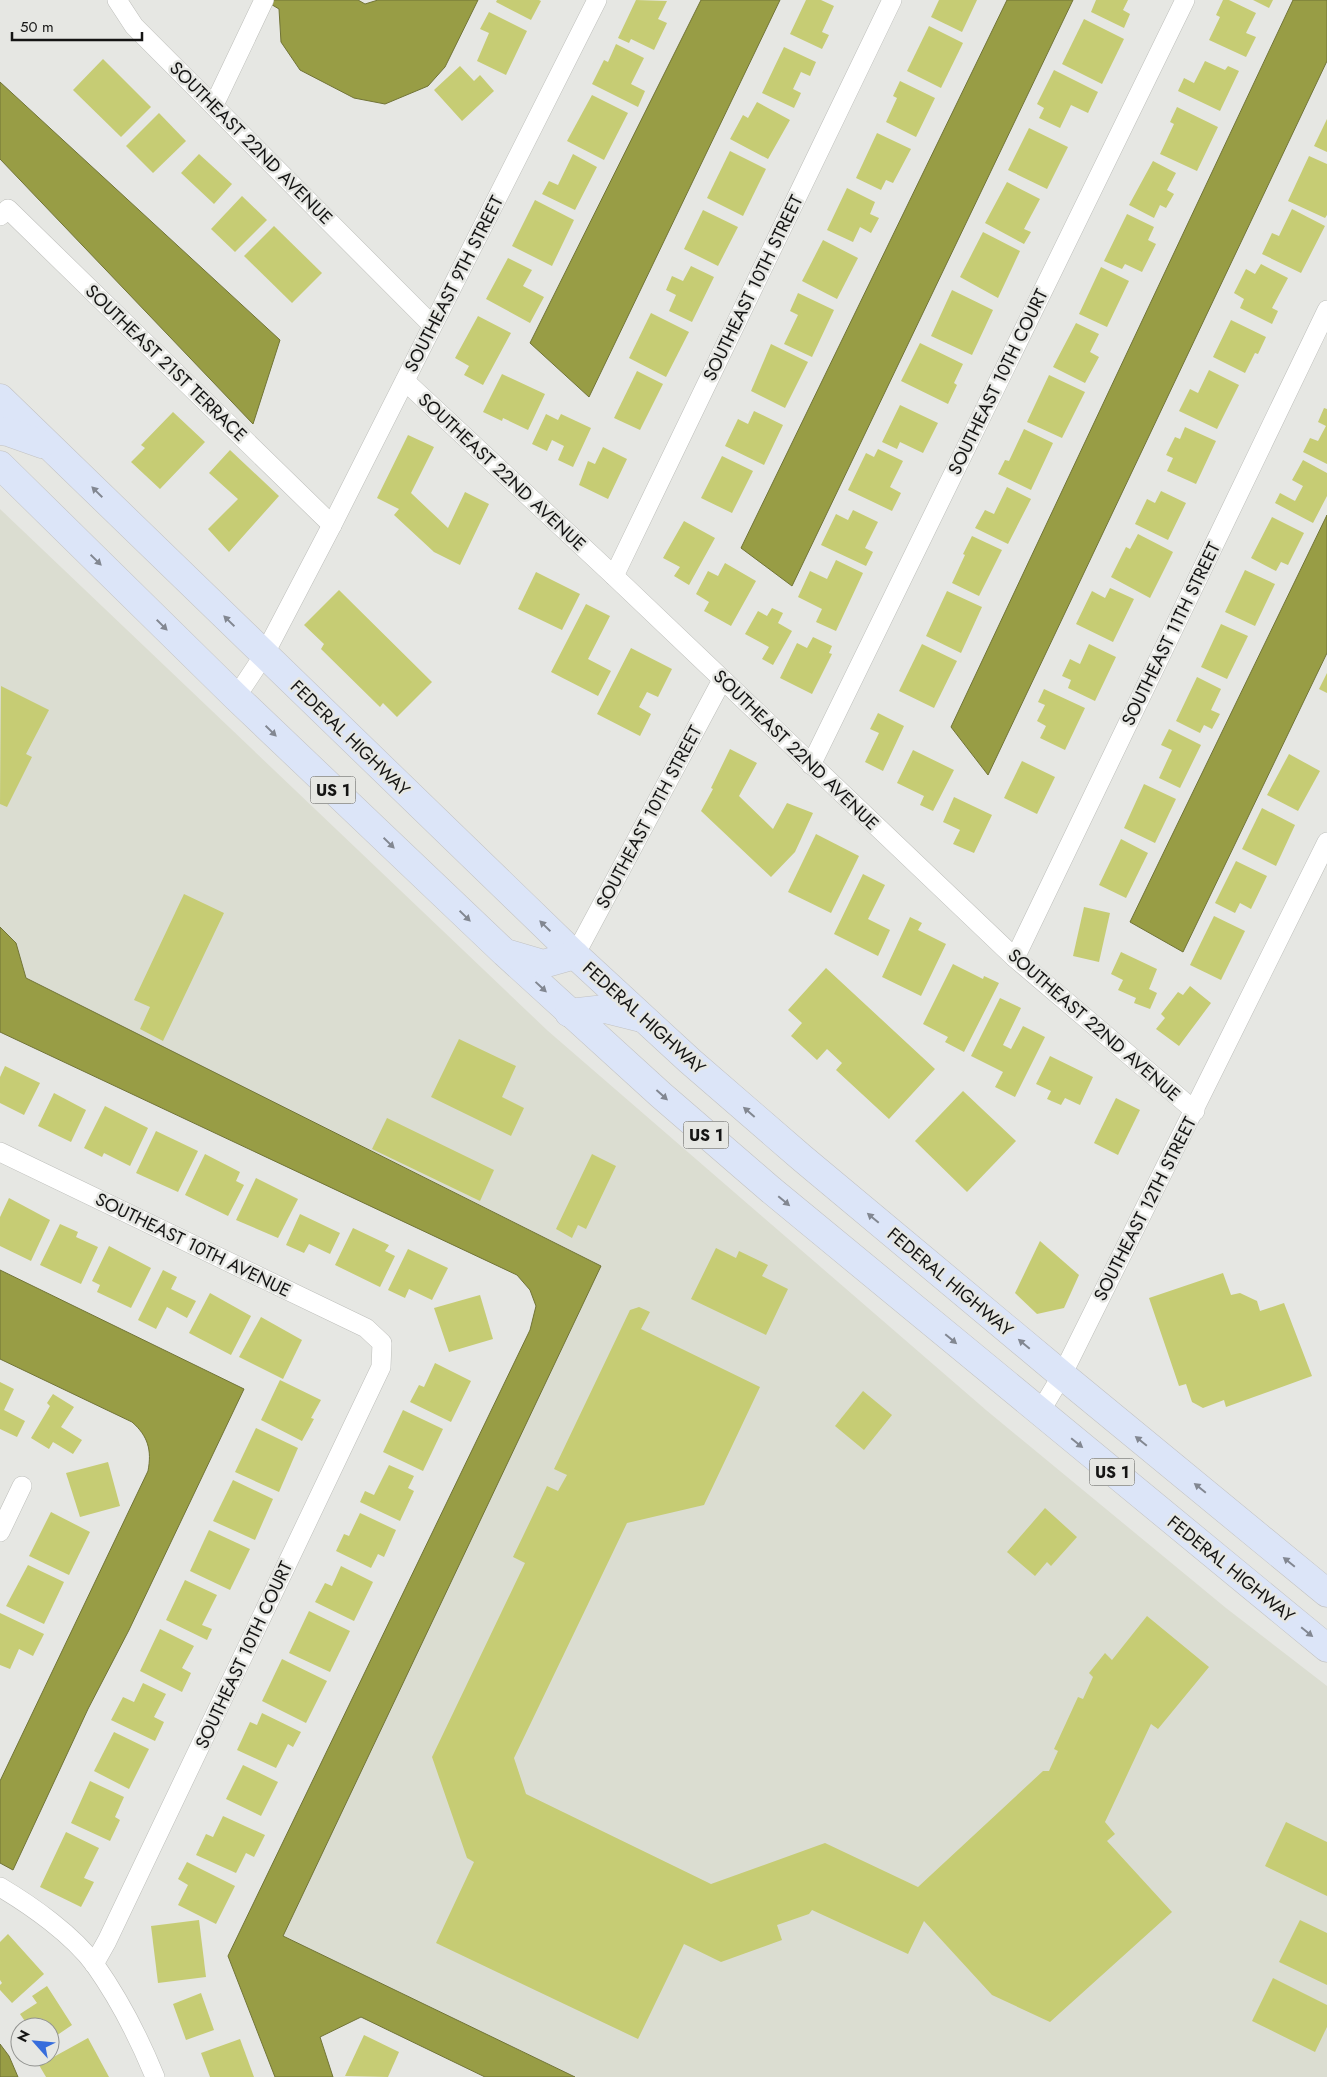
<svg xmlns="http://www.w3.org/2000/svg" width="1327" height="2077" font-family="Jost,sans-serif">
	<style>
		.built { fill: #dbddd1 }
		.water { fill: #989d45; stroke: #717436 }
		.building { fill: #c6cc74 }
		.lines { fill: none; stroke-linecap: round; stroke-linejoin: round }
		.minor-casing { stroke: #bdbeba; stroke-width: 20 }
		.primary-casing { stroke: #c2c2c2; stroke-width: 29 }
		.minor { stroke: #fff; stroke-width: 19 }
		.primary { stroke: #dce5f8; stroke-width: 28 }
		.oneway { fill: #828791 }
		.labels { text-anchor: middle; stroke-width: 5; stroke-linejoin: round; paint-order: stroke }
		.shield { fill: #e6e7e3; stroke: #545452; stroke-width: 1 }
		.shield-label { font-size: 16px; font-weight: bold; fill: #151514 }
		.street-label { font-size: 18px; fill: #151514; stroke: #e6e7e3 }
	</style>
	<rect width="100%" height="100%" fill="#e6e7e3"/>
	<polygon class="built" points="0,509 548,1031 986,1410 1226,1608 1327,1686 1327,2077 575,2077 283,1936 600,1266 26,978 16,943 0,927"/>
	<g class="water">
		<polygon points="264,0 358,0 365,4 378,0 478,0 445,67 428,86 385,104 354,98 300,70 281,42 279,9"/>
		<polygon points="701,0 780,0 589,397 530,343"/>
		<polygon points="1007,0 1073,0 792,586 741,548"/>
		<polygon points="1293,0 1327,0 1327,61 988,775 951,727"/>
		<polygon points="0,82 280,340 253,424 0,159"/>
		<polygon points="1327,515 1327,653 1183,952 1130,922"/>
		<polygon points="0,927 16,943 26,978 601,1266 283,1936 575,2077 485,2077 361,2017 320,2037 333,2077 275,2077 228,1956 530,1330 536,1306 530,1290 517,1275 0,1032"/>
		<path d="M0,1270l244,119 -115,241 -41,79 -75,161 -13,-7v-82l148,-310c4,-21 0,-35 -16,-49l-132,-63z"/>
		<polygon points="0,2044 9,2056 18,2077 0,2077"/>
	</g>
	<g class="building">
		<polygon points="497,0 539,0 541,1 531,20 496,2"/>
		<polygon points="636,0 667,1 658,19 667,23 654,50 631,39 629,43 618,38"/>
		<polygon points="806,0 821,0 834,6 822,32 829,35 822,49 790,34"/>
		<polygon points="939,0 977,0 962,32 931,17"/>
		<polygon points="1096,0 1128,0 1123,10 1130,14 1124,28 1091,12"/>
		<polygon points="1223,0 1229,0 1256,13 1246,33 1256,37 1246,57 1209,40 1220,17 1216,15"/>
		<polygon points="1253,0 1273,0 1269,8"/>
		<polygon points="489,12 527,31 506,75 477,61 489,33 480,29"/>
		<polygon points="1084,19 1124,39 1102,84 1062,64"/>
		<polygon points="929,26 963,43 941,88 907,71"/>
		<polygon points="616,44 644,58 631,84 645,91 638,107 592,84 604,60 608,62"/>
		<polygon points="784,47 816,62 810,76 801,72 793,89 801,93 794,108 762,93"/>
		<polygon points="103,59 151,107 121,137 73,90"/>
		<polygon points="1205,61 1225,70 1228,66 1239,71 1220,111 1178,91 1184,78 1194,83"/>
		<polygon points="460,66 474,81 480,75 494,91 462,121 434,90"/>
		<polygon points="1054,70 1098,92 1088,113 1071,105 1060,128 1039,118 1044,108 1037,104"/>
		<polygon points="900,81 935,98 916,137 886,122 897,98 893,96"/>
		<polygon points="592,95 628,113 604,160 567,141"/>
		<polygon points="757,102 790,120 768,159 730,139 743,115 748,118"/>
		<polygon points="1177,107 1218,127 1197,171 1160,154 1174,124 1170,122"/>
		<polygon points="159,113 186,141 153,173 126,146"/>
		<polygon points="1327,119 1327,152 1314,146"/>
		<polygon points="1029,128 1068,147 1047,189 1008,170"/>
		<polygon points="877,133 911,149 893,183 886,180 881,190 856,178"/>
		<polygon points="730,151 766,169 743,216 707,198"/>
		<polygon points="199,154 232,184 214,204 181,173"/>
		<polygon points="573,154 597,167 575,210 542,194 549,181 558,185"/>
		<polygon points="1309,156 1327,164 1327,215 1325,218 1288,201"/>
		<polygon points="1153,161 1176,173 1167,190 1174,194 1166,208 1160,205 1154,218 1129,205"/>
		<polygon points="1007,182 1040,199 1024,229 1031,232 1024,244 985,223"/>
		<polygon points="847,188 875,202 870,214 879,218 871,233 860,227 853,242 827,230"/>
		<polygon points="242,196 267,220 235,252 211,229"/>
		<polygon points="535,200 574,220 552,266 512,246"/>
		<polygon points="1292,209 1325,226 1301,273 1262,254 1272,233 1279,236"/>
		<polygon points="703,210 738,227 718,266 684,249"/>
		<polygon points="1127,214 1154,227 1148,240 1156,244 1142,272 1125,264 1122,269 1104,261"/>
		<polygon points="274,226 322,273 292,303 244,256"/>
		<polygon points="983,232 1020,251 998,298 960,277"/>
		<polygon points="823,240 858,258 837,299 802,281"/>
		<polygon points="508,258 532,270 523,286 544,297 530,323 486,299"/>
		<polygon points="1261,264 1288,278 1272,308 1278,311 1272,324 1240,308 1244,299 1234,293 1246,269 1255,274"/>
		<polygon points="691,266 714,277 692,322 669,311 676,295 666,290 672,276 683,281"/>
		<polygon points="1101,267 1129,281 1107,327 1079,314"/>
		<polygon points="952,290 993,310 972,355 931,336"/>
		<polygon points="798,293 834,310 812,357 784,344 798,315 790,311"/>
		<polygon points="651,313 689,332 666,377 629,358"/>
		<polygon points="478,316 511,333 483,385 464,375 469,366 455,358"/>
		<polygon points="1231,320 1266,337 1258,354 1255,353 1245,373 1213,357"/>
		<polygon points="1076,323 1099,334 1090,352 1099,357 1085,383 1053,367"/>
		<polygon points="920,343 963,364 954,383 957,385 948,404 901,381"/>
		<polygon points="771,344 808,362 785,408 751,391"/>
		<polygon points="1209,370 1239,385 1217,429 1179,411 1190,389 1198,393"/>
		<polygon points="637,371 663,384 640,430 614,418"/>
		<polygon points="502,374 545,394 528,430 503,418 502,421 483,412"/>
		<polygon points="1049,375 1085,392 1062,438 1027,422"/>
		<polygon points="900,405 938,423 923,453 900,442 897,449 882,442"/>
		<polygon points="1324,408 1327,409 1327,464 1303,452 1310,438 1318,441 1326,426 1318,422"/>
		<polygon points="754,411 783,425 764,465 725,446 738,419 748,424"/>
		<polygon points="173,412 205,442 160,489 131,462 145,448 141,445"/>
		<polygon points="546,414 558,420 561,414 591,428 573,467 558,460 564,446 552,440 547,451 532,444"/>
		<polygon points="1185,427 1216,441 1196,484 1167,471 1173,458 1166,455 1175,437 1180,439"/>
		<polygon points="1024,429 1053,443 1031,490 998,474 1005,460 1009,461"/>
		<polygon points="408,435 434,447 411,493 448,528 465,492 489,504 460,565 434,552 394,515 399,509 377,498"/>
		<polygon points="603,447 627,459 608,499 579,485 588,461 595,464"/>
		<polygon points="878,449 903,461 890,487 901,493 892,511 848,490 866,453 874,457"/>
		<polygon points="230,450 279,496 229,552 208,529 238,499 209,473"/>
		<polygon points="722,456 753,471 732,513 701,498"/>
		<polygon points="1303,460 1327,473 1327,496 1313,523 1275,503 1280,493 1295,501 1303,486 1292,480"/>
		<polygon points="1007,487 1031,499 1008,544 975,528 985,510 994,514"/>
		<polygon points="1161,491 1186,503 1168,540 1135,524 1147,499 1155,503"/>
		<polygon points="853,510 878,522 865,548 873,552 866,566 821,545 836,514 848,520"/>
		<polygon points="1272,517 1304,533 1288,565 1281,562 1276,571 1251,558"/>
		<polygon points="684,521 715,538 689,585 674,576 680,567 663,558"/>
		<polygon points="1138,534 1173,552 1150,598 1111,577 1126,547 1130,549"/>
		<polygon points="972,536 1002,550 979,596 952,583 965,555 963,554"/>
		<polygon points="836,560 863,573 836,631 816,622 822,609 798,597 810,571 827,579"/>
		<polygon points="725,563 756,581 731,626 704,611 709,602 696,594 708,571 718,576"/>
		<polygon points="1245,570 1275,584 1255,626 1225,612"/>
		<polygon points="536,572 580,594 562,630 518,609"/>
		<polygon points="1110,588 1134,599 1113,642 1076,624 1092,591 1105,598"/>
		<polygon points="339,590 432,682 397,717 383,703 380,707 321,649 324,644 304,625"/>
		<polygon points="947,591 982,607 961,653 926,636"/>
		<polygon points="586,604 610,616 588,659 611,671 598,696 551,672"/>
		<polygon points="772,608 783,613 778,623 792,631 773,665 762,659 769,647 745,634 758,611 767,616"/>
		<polygon points="1221,624 1248,636 1227,679 1201,667"/>
		<polygon points="813,637 832,646 829,653 832,654 812,694 780,678 797,643 807,648"/>
		<polygon points="922,644 957,661 934,708 899,691"/>
		<polygon points="1089,644 1116,657 1095,701 1068,688 1071,680 1062,676 1070,659 1080,664"/>
		<polygon points="631,648 672,669 658,697 647,692 639,707 651,714 640,736 597,714"/>
		<polygon points="1327,673 1327,693 1319,689"/>
		<polygon points="1197,677 1221,689 1211,710 1220,714 1212,729 1204,725 1200,733 1176,721"/>
		<polygon points="1,686 49,710 26,754 32,757 7,807 0,804"/>
		<polygon points="1044,689 1085,708 1065,750 1040,738 1046,726 1037,721 1045,705 1038,702"/>
		<polygon points="878,713 904,726 883,771 865,762 879,733 870,729"/>
		<polygon points="1169,729 1201,745 1180,788 1159,778 1172,750 1161,745"/>
		<polygon points="730,749 757,763 739,796 773,829 787,803 813,813 795,852 771,877 701,811 713,789 711,788"/>
		<polygon points="913,750 954,770 933,811 920,805 924,796 897,783"/>
		<polygon points="1289,754 1320,771 1298,811 1267,795"/>
		<polygon points="1022,761 1055,777 1037,814 1004,798"/>
		<polygon points="1144,784 1176,799 1155,843 1124,828"/>
		<polygon points="954,797 992,815 974,853 953,844 960,830 943,822"/>
		<polygon points="1262,808 1295,825 1276,866 1242,849"/>
		<polygon points="816,834 859,856 831,913 788,892"/>
		<polygon points="1121,839 1148,853 1126,898 1099,885"/>
		<polygon points="1236,861 1267,876 1251,909 1240,903 1235,913 1215,903"/>
		<polygon points="863,874 885,885 868,919 890,930 878,956 834,934"/>
		<polygon points="184,894 224,913 163,1041 140,1029 150,1007 134,1000"/>
		<polygon points="1084,907 1110,913 1099,962 1073,956"/>
		<polygon points="1214,916 1245,931 1221,980 1190,965"/>
		<polygon points="910,917 922,923 918,930 946,944 921,996 882,977"/>
		<polygon points="1121,952 1157,969 1149,989 1157,993 1150,1009 1134,1003 1136,998 1118,990 1123,980 1111,974"/>
		<polygon points="953,964 983,979 984,976 999,983 964,1052 945,1042 948,1037 923,1024"/>
		<polygon points="826,968 935,1069 889,1119 836,1070 842,1063 827,1049 817,1060 791,1036 802,1023 788,1010"/>
		<polygon points="1190,986 1211,1003 1179,1046 1156,1029 1165,1018 1161,1014 1178,992 1183,995"/>
		<polygon points="1000,998 1021,1008 1003,1045 1011,1049 1023,1026 1045,1037 1015,1097 995,1087 1003,1072 971,1056"/>
		<polygon points="459,1039 516,1066 502,1097 524,1108 511,1136 431,1097"/>
		<polygon points="1050,1056 1093,1077 1080,1105 1065,1098 1061,1105 1047,1099 1051,1091 1036,1084"/>
		<polygon points="5,1066 40,1083 24,1115 0,1103 0,1077"/>
		<polygon points="963,1091 1016,1141 967,1192 915,1141"/>
		<polygon points="54,1093 86,1110 71,1142 38,1126"/>
		<polygon points="1116,1098 1140,1110 1118,1155 1094,1143"/>
		<polygon points="105,1106 148,1128 130,1166 104,1153 102,1157 84,1148"/>
		<polygon points="387,1118 494,1170 480,1201 372,1149"/>
		<polygon points="156,1131 198,1151 178,1192 136,1173"/>
		<polygon points="205,1154 240,1172 236,1181 244,1185 228,1216 185,1195"/>
		<polygon points="592,1154 616,1166 586,1229 578,1225 572,1238 556,1229"/>
		<polygon points="256,1178 298,1199 278,1238 236,1220"/>
		<polygon points="9,1198 50,1220 31,1261 0,1246 0,1217"/>
		<polygon points="300,1214 340,1233 330,1254 309,1244 304,1253 286,1245"/>
		<polygon points="60,1224 78,1232 76,1237 98,1247 81,1284 40,1265"/>
		<polygon points="353,1228 389,1245 385,1251 395,1256 380,1287 335,1265"/>
		<polygon points="1040,1241 1079,1275 1064,1308 1037,1314 1015,1293"/>
		<polygon points="109,1246 151,1268 131,1308 97,1292 100,1285 92,1281"/>
		<polygon points="716,1248 736,1258 739,1251 768,1265 762,1276 788,1289 766,1335 691,1299"/>
		<polygon points="408,1249 448,1268 432,1300 409,1289 405,1298 388,1290"/>
		<polygon points="163,1270 177,1277 171,1289 196,1301 187,1318 167,1307 156,1329 138,1320"/>
		<polygon points="1223,1273 1231,1295 1240,1293 1257,1301 1260,1311 1284,1303 1312,1376 1226,1407 1224,1400 1203,1408 1192,1402 1186,1384 1179,1386 1149,1298"/>
		<polygon points="210,1293 251,1316 231,1355 189,1333"/>
		<polygon points="480,1295 493,1339 449,1352 434,1308"/>
		<polygon points="639,1307 650,1312 641,1329 760,1387 704,1505 627,1523 514,1758 526,1794 711,1884 825,1843 918,1887 1043,1771 1049,1771 1058,1751 1054,1749 1078,1697 1083,1699 1093,1677 1089,1673 1105,1653 1112,1660 1147,1616 1209,1667 1158,1729 1151,1724 1105,1822 1115,1834 1107,1841 1172,1912 1050,2022 992,1995 924,1921 908,1954 812,1910 809,1914 777,1925 782,1940 721,1962 684,1944 638,2039 436,1943 474,1862 467,1858 432,1757 525,1563 513,1557 547,1486 558,1491 567,1475 554,1469 630,1310"/>
		<polygon points="261,1317 302,1340 283,1379 239,1357"/>
		<polygon points="435,1363 471,1381 451,1422 410,1402 419,1385 424,1387"/>
		<polygon points="280,1380 321,1400 311,1418 314,1419 302,1441 261,1420"/>
		<polygon points="0,1382 14,1389 4,1410 25,1421 17,1437 0,1429"/>
		<polygon points="863,1391 892,1415 864,1450 835,1426"/>
		<polygon points="53,1394 74,1407 61,1427 82,1440 73,1454 53,1442 49,1449 31,1438 50,1406 47,1403"/>
		<polygon points="403,1410 443,1429 423,1471 383,1452"/>
		<polygon points="256,1428 298,1448 279,1492 235,1472"/>
		<polygon points="108,1462 120,1506 80,1517 66,1473"/>
		<polygon points="389,1465 414,1476 408,1488 414,1491 400,1521 360,1502 365,1491 374,1495"/>
		<polygon points="233,1480 273,1499 255,1540 213,1521"/>
		<polygon points="1045,1508 1077,1537 1051,1566 1047,1562 1035,1576 1007,1552"/>
		<polygon points="51,1512 90,1532 69,1575 29,1556"/>
		<polygon points="360,1513 396,1530 384,1557 378,1554 371,1568 336,1551 344,1534 349,1536"/>
		<polygon points="209,1530 250,1549 230,1590 190,1571"/>
		<polygon points="28,1565 64,1582 44,1624 6,1606"/>
		<polygon points="341,1566 373,1582 354,1621 315,1602 325,1583 332,1586"/>
		<polygon points="185,1580 217,1595 202,1625 212,1629 207,1640 166,1620"/>
		<polygon points="309,1611 350,1631 330,1672 289,1653"/>
		<polygon points="0,1613 44,1634 33,1656 19,1649 10,1669 0,1665"/>
		<polygon points="160,1629 194,1646 182,1668 191,1673 182,1692 140,1671"/>
		<polygon points="282,1659 327,1681 306,1723 262,1701"/>
		<polygon points="143,1683 166,1694 154,1717 164,1722 155,1741 111,1720 123,1697 134,1702"/>
		<polygon points="262,1713 301,1732 293,1747 288,1744 276,1768 237,1750 250,1722 257,1725"/>
		<polygon points="114,1732 149,1749 129,1789 94,1771"/>
		<polygon points="243,1765 278,1782 261,1816 226,1799"/>
		<polygon points="90,1781 124,1797 115,1817 120,1820 110,1841 71,1823"/>
		<polygon points="223,1816 265,1835 254,1857 246,1853 236,1873 196,1855 206,1834 213,1837"/>
		<polygon points="1286,1822 1327,1842 1327,1896 1265,1866"/>
		<polygon points="66,1832 99,1848 84,1878 94,1882 81,1907 40,1887"/>
		<polygon points="187,1862 235,1886 216,1924 178,1905 188,1885 178,1879"/>
		<polygon points="199,1920 206,1977 158,1983 151,1926"/>
		<polygon points="1300,1920 1327,1933 1327,1985 1279,1962"/>
		<polygon points="8,1934 44,1974 12,2003 0,1990 0,1985 2,1983 0,1980 0,1942"/>
		<polygon points="1273,1978 1327,2005 1327,2027 1315,2052 1252,2021"/>
		<polygon points="47,1986 72,2025 50,2040 50,2027 29,2027 20,2014 37,2003 32,1996"/>
		<polygon points="201,1993 214,2030 186,2040 173,2004"/>
		<polygon points="364,2035 399,2052 388,2077 345,2076"/>
		<polygon points="88,2038 109,2077 46,2077 39,2065"/>
		<polygon points="240,2039 254,2077 210,2077 201,2053"/>
	</g>
	<g class="lines">
		<defs>
			<g id="minor">
				<polyline points="117,0 134,26 432,325"/>
				<polyline points="214,105 264,0"/>
				<polyline points="0,216 8,209 332,525"/>
				<polyline points="405,381 614,576 1015,958 1195,1111"/>
				<polyline points="614,576 892,0"/>
				<polyline points="236,697 264,655 332,525 597,0"/>
				<polyline points="811,765 1185,0"/>
				<polyline points="575,955 722,680"/>
				<polyline points="1015,958 1327,310"/>
				<polyline points="0,1152 366,1328 382,1343 381,1367 107,1941 94,1964"/>
				<polyline points="1040,1412 1062,1375 1327,842"/>
				<polyline points="0,1532 22,1486"/>
				<path d="M0,1887c32,19 73,48 95,78 24,34 44,73 60,112"/>
			</g>
			<g id="primary">
				<polyline points="0,398 575,955 690,1061 802,1158 1062,1375 1327,1593"/>
				<polyline points="0,431 8,432 42,444"/>
				<polyline points="0,465 236,697 505,953 661,1095 771,1190 1327,1648"/>
				<polyline points="509,954 543,964 575,955"/>
				<polyline points="569,1013 605,1009 641,1018"/>
			</g>
		</defs>
		<use href="#minor" class="minor-casing"/>
		<use href="#primary" class="primary-casing"/>
		<use href="#minor" class="minor"/>
		<use href="#primary" class="primary"/>
	</g>
	<defs><path id="oneway-solid" d="M-6-.8H1V-3.2L6.5 0L1 3.2V.8H-6Z" transform="scale(1.25)"/></defs>
	<g class="oneway">
		<use href="#oneway-solid" transform="translate(97 492) rotate(-135)"/>
		<use href="#oneway-solid" transform="translate(96 560) rotate(44)"/>
		<use href="#oneway-solid" transform="translate(229 621) rotate(-136)"/>
		<use href="#oneway-solid" transform="translate(162 625) rotate(45)"/>
		<use href="#oneway-solid" transform="translate(271 731) rotate(44)"/>
		<use href="#oneway-solid" transform="translate(389 843) rotate(44)"/>
		<use href="#oneway-solid" transform="translate(465 916) rotate(44)"/>
		<use href="#oneway-solid" transform="translate(545 926) rotate(-136)"/>
		<use href="#oneway-solid" transform="translate(541 987) rotate(43)"/>
		<use href="#oneway-solid" transform="translate(662 1095) rotate(42)"/>
		<use href="#oneway-solid" transform="translate(749 1112) rotate(-139)"/>
		<use href="#oneway-solid" transform="translate(784 1201) rotate(40)"/>
		<use href="#oneway-solid" transform="translate(873 1218) rotate(-140)"/>
		<use href="#oneway-solid" transform="translate(951 1339) rotate(40)"/>
		<use href="#oneway-solid" transform="translate(1024 1344) rotate(-140)"/>
		<use href="#oneway-solid" transform="translate(1141 1441) rotate(-141)"/>
		<use href="#oneway-solid" transform="translate(1077 1443) rotate(39)"/>
		<use href="#oneway-solid" transform="translate(1200 1488) rotate(-141)"/>
		<use href="#oneway-solid" transform="translate(1289 1562) rotate(-141)"/>
		<use href="#oneway-solid" transform="translate(1307 1632) rotate(39)"/>
	</g>
	<g class="labels">
		<g class="shield">
			<rect x="310.5" y="776.5" width="45" height="27" rx="4"/>
			<rect x="683.5" y="1121.5" width="45" height="27" rx="4"/>
			<rect x="1089.5" y="1458.5" width="45" height="27" rx="4"/>
		</g>
		<g class="shield-label">
			<text x="333" y="796">US 1</text>
			<text x="706" y="1141">US 1</text>
			<text x="1112" y="1478">US 1</text>
		</g>
		<g class="street-label">
			<text transform="translate(251 143) rotate(45)" y="6">SOUTHEAST 22ND AVENUE</text>
			<text transform="translate(454 284) rotate(-63)" y="6">SOUTHEAST 9TH STREET</text>
			<text transform="translate(753 288) rotate(-64)" y="6">SOUTHEAST 10TH STREET</text>
			<text transform="translate(166 363) rotate(44)" y="6">SOUTHEAST 21ST TERRACE</text>
			<text transform="translate(998 382) rotate(-64)" y="6">SOUTHEAST 10TH COURT</text>
			<text transform="translate(502 472) rotate(43)" y="6">SOUTHEAST 22ND AVENUE</text>
			<text transform="translate(1171 634) rotate(-64)" y="6">SOUTHEAST 11TH STREET</text>
			<text transform="translate(350 738) rotate(44)" y="6">FEDERAL HIGHWAY</text>
			<text transform="translate(796 750) rotate(44)" y="6">SOUTHEAST 22ND AVENUE</text>
			<text transform="translate(649 817) rotate(-62)" y="6">SOUTHEAST 10TH STREET</text>
			<text transform="translate(644 1018) rotate(42)" y="6">FEDERAL HIGHWAY</text>
			<text transform="translate(1094 1025) rotate(41)" y="6">SOUTHEAST 22ND AVENUE</text>
			<text transform="translate(1145 1209) rotate(-63)" y="6">SOUTHEAST 12TH STREET</text>
			<text transform="translate(193 1245) rotate(26)" y="6">SOUTHEAST 10TH AVENUE</text>
			<text transform="translate(950 1282) rotate(40)" y="6">FEDERAL HIGHWAY</text>
			<text transform="translate(1231 1569) rotate(39)" y="6">FEDERAL HIGHWAY</text>
			<text transform="translate(244 1655) rotate(-65)" y="6">SOUTHEAST 10TH COURT</text>
		</g>
	</g>
	<g transform="translate(35 2042) rotate(297)"><circle r="24" fill="#e6e7e3" stroke="#929390"/>
	<path d="M0-4L9 19L0 12L-9 19Z" fill="#376ddc"/>
	<text y="-8" font-size="14" font-weight="bold" text-anchor="middle" fill="#151514">N</text>
	</g>
	<path d="M12 32v8h130v-8" fill="none" stroke="#151514" stroke-width="2.5"/>
	<text x="20" y="32" font-size="15" fill="#151514" stroke="#e6e7e3" stroke-width="4" paint-order="stroke">50 m</text>
</svg>
